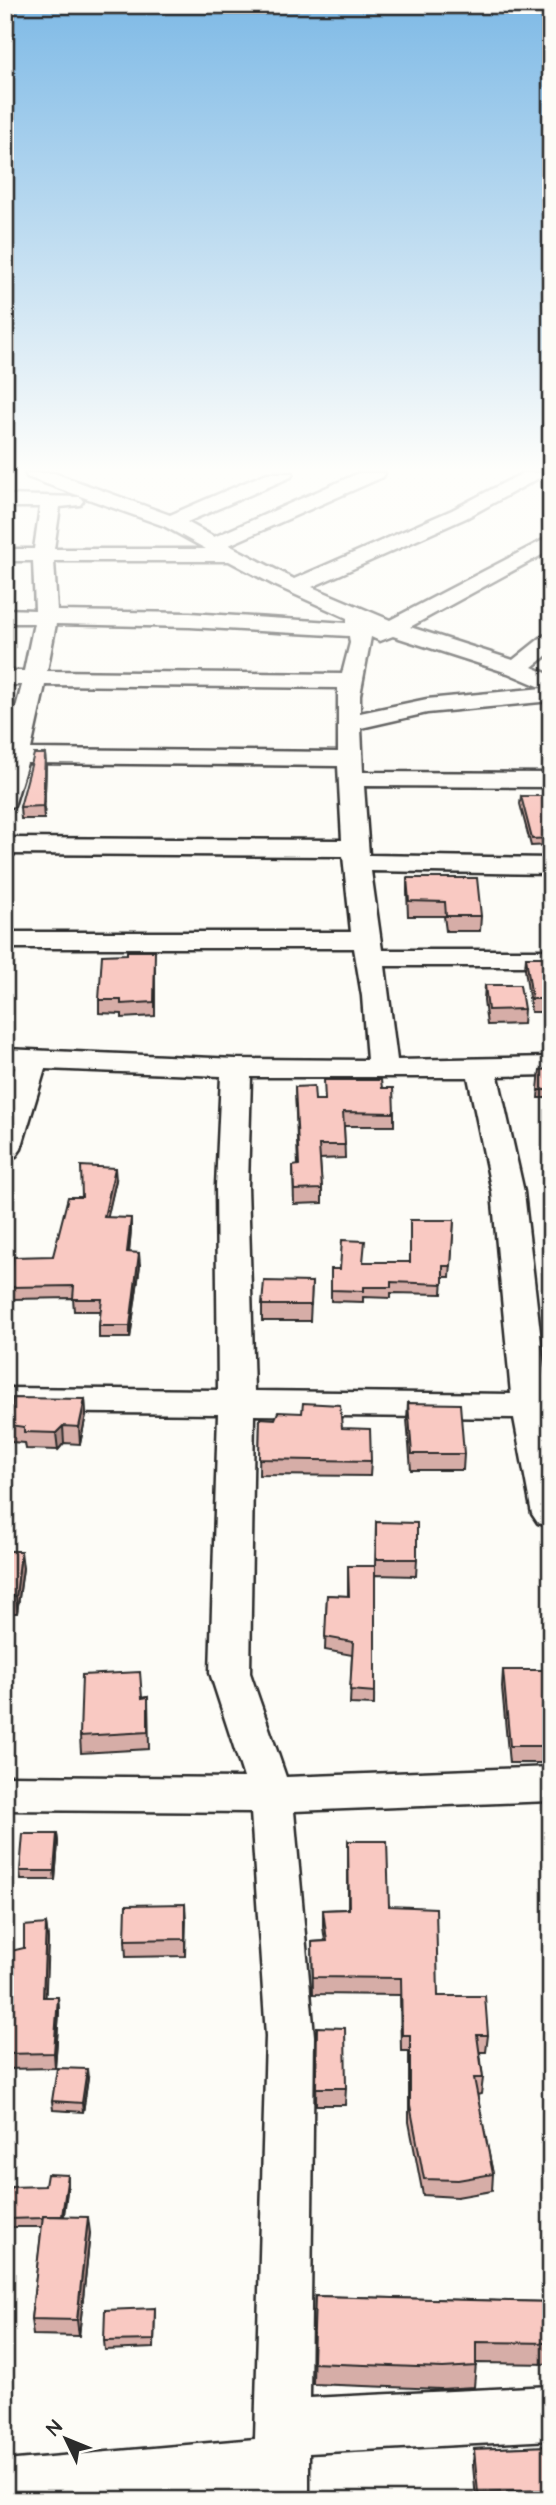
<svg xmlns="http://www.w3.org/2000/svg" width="556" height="2505" font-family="'Architects Daughter',sans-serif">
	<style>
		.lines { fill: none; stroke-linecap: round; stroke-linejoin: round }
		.street-casing { stroke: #2b2b2b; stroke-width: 5 }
		.street { fill: #fdfcf7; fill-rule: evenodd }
		.wall { fill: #d6ada7; stroke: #2b2b2b; stroke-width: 2 }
		.shaded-wall { fill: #ae8d88; stroke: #2b2b2b; stroke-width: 2 }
		.building { fill: #f9c9c2; stroke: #2b2b2b; stroke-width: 2 }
	</style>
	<rect width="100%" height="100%" fill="#fdfcf7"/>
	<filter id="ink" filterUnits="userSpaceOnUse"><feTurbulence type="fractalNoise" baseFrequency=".0143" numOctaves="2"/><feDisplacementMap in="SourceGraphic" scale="14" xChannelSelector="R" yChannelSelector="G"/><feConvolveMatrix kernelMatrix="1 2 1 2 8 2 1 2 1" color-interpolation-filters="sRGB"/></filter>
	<g filter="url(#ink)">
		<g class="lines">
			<defs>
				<path id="street" d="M25,473h29l116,42 97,-42h26l-2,4 -104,45 27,15 145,-64h26l-2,4 -154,68 65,34 158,-69 71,-37h25l-82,45 -154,69 78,33 161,-84v14l-141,77 103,33 30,-24 8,-2v18l-19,15 19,8v26l-124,12 -66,15 2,44 188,1v14l-187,-1 5,69 182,3v16l-180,-3 11,79h169v16h-166l12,94 154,-3v18l-53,1 26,116 23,202h4v133l-13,-4 -6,-9 -18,-96 -260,-3 -4,258 36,104 265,-10v34l-257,10 20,225 -4,362 241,-12v54l-242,13v47h-56v-6l-62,6h-186v-39l250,-22 11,-403 -15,-224 -246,-2v-34l239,2 -34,-105 8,-259 -213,-2v-24l213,2 -2,-204 5,-110 -176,-7 -24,80 -5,7 -11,2v-59l10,-32h-10v-18l231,10 131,1 -5,-64 -8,-48h-349v-16h346l-8,-76 -338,-2v-16l337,2 -4,-74 -311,-3 -13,43 -9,2v-59l17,-64h-17v-14h19l10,-48h-29v-14l30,1 -2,-49h-28v-12h29l6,-42h-35v-12l75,2 3,4 -3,4 -20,2 -6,42h152l-42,-23 -137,-49zM54,561h175l45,24 73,33v5l-157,-10 -133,-2zM56,624l134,3 159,9 1,7 -8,31 -295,-3zM393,636l115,37 35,15 -116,11 -67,14v-18l11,-58 9,4zM45,685l293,3v64l-307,-3zM251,1077h217l24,115 19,202 -257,-3 -6,-205z"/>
			</defs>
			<use href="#street" class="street-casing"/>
			<use href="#street" class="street"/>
		</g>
		<g class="wall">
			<polygon points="45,754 46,766 44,819 21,819 20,807"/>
			<polygon points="521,796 551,808 551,845 531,846 520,804"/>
			<polygon points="407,878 481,916 480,931 446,931 444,916 408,916 407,892"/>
			<polygon points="526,957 551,957 551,1012 531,1012 525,969"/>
			<polygon points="155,965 155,1016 122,1018 122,1014 99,1013 99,1000"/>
			<polygon points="485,985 524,1009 523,1024 487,1025 484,1000"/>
			<polygon points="551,1069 551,1098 538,1098 540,1070"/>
			<polygon points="295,1087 315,1100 324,1100 382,1088 394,1113 394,1126 344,1126 345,1158 320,1159 322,1189 322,1203 294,1204 293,1166 298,1166"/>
			<polygon points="116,1180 107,1217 131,1229 129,1253 140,1265 130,1338 99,1338 99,1326 101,1311 74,1311 73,1298 11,1299 10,1287 53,1256 82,1197"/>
			<polygon points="545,1207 551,1207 551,1241 545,1241 544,1219"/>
			<polygon points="454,1220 450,1277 443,1277 442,1294 391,1293 391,1298 363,1297 363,1302 331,1301 331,1269 340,1269 364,1262 409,1262"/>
			<polygon points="312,1282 310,1321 262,1321 262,1305"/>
			<polygon points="85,1399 86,1415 80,1444 64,1443 58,1450 26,1449 25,1443 11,1442 10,1425"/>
			<polygon points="408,1403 464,1454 463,1470 411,1470 407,1419"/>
			<polygon points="260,1418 342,1428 371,1461 370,1476 259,1475"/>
			<polygon points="376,1522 417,1559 416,1576 375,1575 374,1705 350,1704 352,1655 325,1650 327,1595 348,1596 348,1566 375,1566"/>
			<polygon points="5,1551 23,1568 17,1613 5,1613"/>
			<polygon points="503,1670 551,1670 551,1763 509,1763 502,1687"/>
			<polygon points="148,1697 149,1749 81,1753 80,1736 142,1698"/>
			<polygon points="57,1834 58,1842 55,1880 21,1880 20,1871"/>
			<polygon points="348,1841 389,1906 438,1996 488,2035 486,2052 480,2052 483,2078 481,2094 477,2095 493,2174 492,2191 457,2197 423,2195 409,2122 409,2051 401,2051 400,1995 313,1994 312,1942 325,1941 323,1927 323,1910 348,1909"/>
			<polygon points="185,1904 185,1956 126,1957 125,1940"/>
			<polygon points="46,1924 48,1939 45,1997 58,1997 59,2012 55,2068 5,2069 5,1998 6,1998 24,1948"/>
			<polygon points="317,2027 346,2088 345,2105 316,2105"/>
			<polygon points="88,2078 83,2112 53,2110 52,2101"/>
			<polygon points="68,2175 68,2183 64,2216 90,2233 79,2336 33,2335 31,2319 42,2227 9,2227 8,2219 45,2186"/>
			<polygon points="315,2296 551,2302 551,2364 476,2363 474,2387 441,2389 313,2384"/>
			<polygon points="155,2308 154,2348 105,2350 104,2341"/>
			<polygon points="551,2446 551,2500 476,2500 473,2465 474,2449"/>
		</g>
		<g class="shaded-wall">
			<polygon points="45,754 46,766 44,819 43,806"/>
			<polygon points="115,1168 116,1180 105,1229 104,1217"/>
			<polygon points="131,1218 131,1229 128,1264 127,1252"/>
			<polygon points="139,1253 140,1265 130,1338 130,1326"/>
			<polygon points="85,1399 86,1415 80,1444 79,1427"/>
			<polygon points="63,1426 64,1443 58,1450 56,1433"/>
			<polygon points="21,1551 23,1568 17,1613 16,1596"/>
			<polygon points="57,1834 58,1842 55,1880 54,1871"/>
			<polygon points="185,1904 186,1921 185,1956"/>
			<polygon points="46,1924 48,1939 45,2012 43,1997"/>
			<polygon points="58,1997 59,2012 55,2068 54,2053"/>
			<polygon points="87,2069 88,2078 83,2112 82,2103"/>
			<polygon points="68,2175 68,2183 62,2226 62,2218"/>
			<polygon points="88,2217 90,2233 79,2336 77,2320"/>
		</g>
		<g class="building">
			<polygon points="34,754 45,754 43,806 20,807"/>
			<polygon points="521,796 547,796 551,808 551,838 532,839"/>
			<polygon points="407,878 477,878 481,916 446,916 445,902 409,901"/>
			<polygon points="127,951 155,951 154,1002 121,1004 121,1000 99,1000 102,955 127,954"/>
			<polygon points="526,957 551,957 551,999 532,999"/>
			<polygon points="485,985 520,985 524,1009 488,1010"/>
			<polygon points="551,1069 551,1090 538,1090 540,1070"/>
			<polygon points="324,1080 381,1080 382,1088 393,1088 394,1113 343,1112 345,1145 319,1145 322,1189 294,1190 293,1166 299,1165 295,1087 314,1086 315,1100 325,1100"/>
			<polygon points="81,1166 115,1168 104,1217 131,1218 127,1252 139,1253 130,1326 99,1326 102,1299 73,1299 74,1286 10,1287 13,1257 53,1256 68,1197 82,1197"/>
			<polygon points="545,1207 551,1207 551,1229 546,1229"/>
			<polygon points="410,1220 454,1220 451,1266 443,1266 443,1284 391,1282 391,1287 364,1287 364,1291 331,1290 331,1269 340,1269 342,1240 365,1241 363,1262 410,1262"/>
			<polygon points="264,1281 312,1282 311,1305 262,1305"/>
			<polygon points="13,1398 85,1399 79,1427 63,1426 56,1433 24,1432 24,1427 10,1425"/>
			<polygon points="303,1403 340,1405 342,1428 370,1429 371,1461 259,1459 260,1418 275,1419 278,1412 302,1413"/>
			<polygon points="408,1403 460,1404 464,1454 412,1454"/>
			<polygon points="376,1522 417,1523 417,1559 376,1559"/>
			<polygon points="5,1551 21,1551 16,1596 5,1596"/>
			<polygon points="348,1566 375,1566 375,1692 350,1690 353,1642 325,1637 327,1595 349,1596"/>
			<polygon points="503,1670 551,1670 551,1746 510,1746"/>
			<polygon points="140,1672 142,1698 148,1697 148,1732 80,1736 82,1675"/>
			<polygon points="23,1834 57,1834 54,1871 20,1871"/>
			<polygon points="348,1841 387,1841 389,1906 436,1908 438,1996 485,1996 488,2035 477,2035 483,2078 474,2078 493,2174 458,2180 424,2179 410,2105 410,2035 402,2035 401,1978 313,1977 312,1942 327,1941 323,1910 349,1909"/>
			<polygon points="185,1904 185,1939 125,1940 126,1905"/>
			<polygon points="46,1924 43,1997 58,1997 54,2053 5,2054 5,1998 6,1998 11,1951 24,1948 24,1926"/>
			<polygon points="317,2027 345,2028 346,2088 316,2088"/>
			<polygon points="57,2068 87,2069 82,2103 52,2101"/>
			<polygon points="47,2174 68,2175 62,2216 43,2216 43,2218 8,2219 11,2187 45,2186"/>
			<polygon points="43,2216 88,2217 77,2320 31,2319"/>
			<polygon points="315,2296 551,2302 551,2343 476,2342 476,2366 443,2368 313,2363"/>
			<polygon points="155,2308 154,2340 104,2341 105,2310"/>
			<polygon points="551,2446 551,2490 478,2493 474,2449"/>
		</g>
	</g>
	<linearGradient id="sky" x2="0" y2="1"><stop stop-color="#7fbae6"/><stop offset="0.57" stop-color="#fefefb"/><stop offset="1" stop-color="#fefefb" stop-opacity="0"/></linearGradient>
	<rect width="556" height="824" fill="url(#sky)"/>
	<rect width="556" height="2505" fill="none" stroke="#fdfcf7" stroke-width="28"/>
	<rect x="14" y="14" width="528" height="2477" fill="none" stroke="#2b2b2b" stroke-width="2.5" filter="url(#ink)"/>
	<g transform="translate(66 2439) rotate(313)" stroke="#fdfcf7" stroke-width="5" paint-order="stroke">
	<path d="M0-5L12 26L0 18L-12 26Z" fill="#2b2b2b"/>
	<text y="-10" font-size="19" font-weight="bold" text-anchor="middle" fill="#2b2b2b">N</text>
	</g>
</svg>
